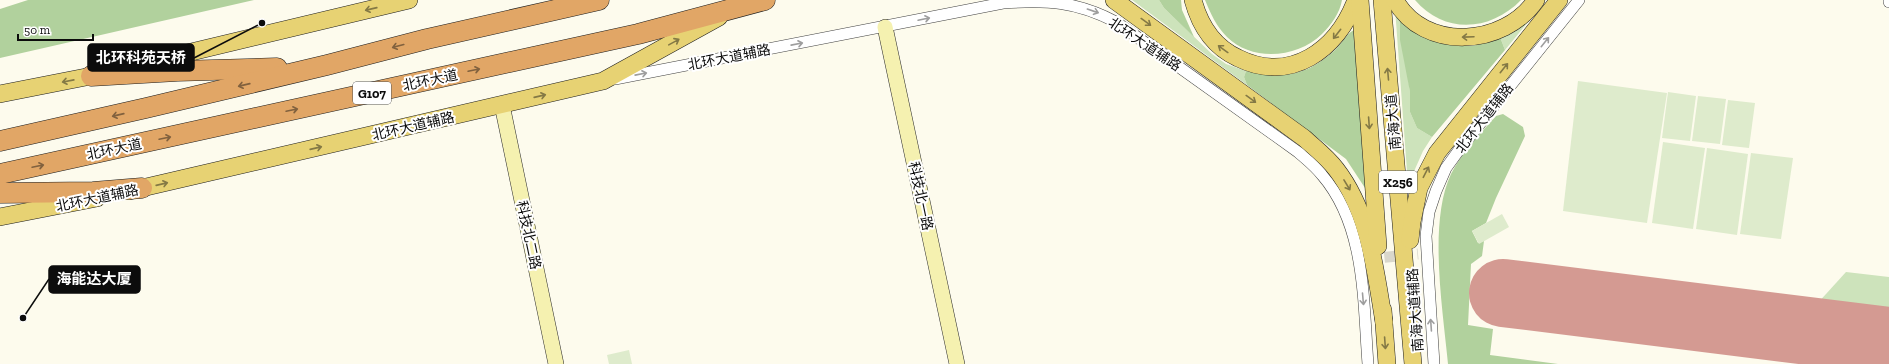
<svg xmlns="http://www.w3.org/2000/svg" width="1889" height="364" font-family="'Zilla Slab','Noto Sans SC',serif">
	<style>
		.green { fill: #cde3bb }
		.forest { fill: #b1d19d }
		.pitch { fill: #deebcc }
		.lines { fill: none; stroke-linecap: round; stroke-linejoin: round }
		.runway { stroke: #d49a92; stroke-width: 68 }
		.street-tunnel { stroke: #d9d7cb; stroke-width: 11; stroke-dasharray: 11 5.5; stroke-linecap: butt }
		.street-casing { stroke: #3f3f3f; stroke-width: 12 }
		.secondary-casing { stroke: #2e2e2e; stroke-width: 16 }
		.primary-casing { stroke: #1d1d1d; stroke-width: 18 }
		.highway-casing { stroke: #1d1d1d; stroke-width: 21 }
		.street { stroke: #fff; stroke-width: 11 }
		.secondary { stroke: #f5f1b0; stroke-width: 15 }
		.primary { stroke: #e7d273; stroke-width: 17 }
		.highway { stroke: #e1a666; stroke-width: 20 }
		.oneway { stroke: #847945 }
		.oneway2 { stroke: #9e9e9e }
		.oneway3 { stroke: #81613e }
		.labels { text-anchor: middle; stroke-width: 4; stroke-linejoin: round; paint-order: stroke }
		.shield { fill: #fff; stroke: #555; stroke-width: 1 }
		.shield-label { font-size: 13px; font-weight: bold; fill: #0c0c0c }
		.street-label { font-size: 14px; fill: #0c0c0c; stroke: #fff }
		.leader { fill: none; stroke: #0c0c0c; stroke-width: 1.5 }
		.callout-dot { fill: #0c0c0c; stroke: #fff; stroke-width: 1.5 }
		.callout { fill: #0c0c0c; stroke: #0c0c0c; stroke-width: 1.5 }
		.callout-label { font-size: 15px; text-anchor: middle; font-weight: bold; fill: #fff }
	</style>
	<rect width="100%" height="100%" fill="#fdfbed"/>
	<g class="green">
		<polygon points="1132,0 1159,0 1164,8 1212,54 1226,64 1246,71 1244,77 1247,85"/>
		<polygon points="1542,0 1546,0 1505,50 1500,37"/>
		<polygon points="1395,8 1400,15 1410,92 1410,112 1417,128 1432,137 1423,151 1408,185"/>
		<polygon points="1846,272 1889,277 1889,326 1806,316"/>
	</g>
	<g class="forest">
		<polygon points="28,0 254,0 0,58 0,9"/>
		<polygon points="1159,0 1181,0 1182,10 1194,37 1164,8"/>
		<path d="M1205,0h137c-2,13 -11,25 -20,34 -24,24 -70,28 -95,3 -11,-11 -16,-23 -22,-37z"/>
		<path d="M1415,0h106c-30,31 -76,35 -106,0z"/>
		<path d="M1400,15c19,11 46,31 67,31 12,0 23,-5 33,-9l5,13 -73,87 -15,-9 -7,-16v-20l-10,-52z"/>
		<path d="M1354,30l1,4 12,157 -21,-32 -99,-74 -3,-8 2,-6c37,7 60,6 89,-21 6,-5 11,-16 19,-20z"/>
		<path d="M1503,114l20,13 2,9 -29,62 -10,25 -14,8 6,12 6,-2 -2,15 -11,8 -3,61 25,4 -3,26 68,9h-110c-5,-54 -20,-141 3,-190 11,-22 29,-40 45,-58z"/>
	</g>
	<g class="pitch">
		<polygon points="1578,81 1667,93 1647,223 1563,211"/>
		<polygon points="1668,92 1696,96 1690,141 1662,138"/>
		<polygon points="1698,96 1726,99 1720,144 1692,141"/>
		<polygon points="1728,100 1755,103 1749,148 1722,145"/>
		<polygon points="1663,142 1705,148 1693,229 1652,223"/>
		<polygon points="1707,148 1748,154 1737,235 1696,229"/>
		<polygon points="1751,153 1793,158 1781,239 1740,234"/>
		<polygon points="1502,214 1509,227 1479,244 1472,231"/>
		<polygon points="629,350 632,364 609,364 607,355"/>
	</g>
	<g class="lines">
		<polyline class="runway" points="1503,293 1889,341"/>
		<polyline class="street-tunnel" points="1368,259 1418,254"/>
		<defs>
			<g id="street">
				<polyline points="1889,0 1889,2"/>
				<path d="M615,79l388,-76c44,-3 73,-2 113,19l182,130c8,7 17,14 24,23 44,51 41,126 46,189"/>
				<polyline points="1434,364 1426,236 1429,212 1436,191 1446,168 1459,150 1579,0"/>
			</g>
			<g id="secondary">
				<polyline points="885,27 957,364"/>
				<polyline points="502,105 556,364"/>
			</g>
			<g id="primary">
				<path d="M1114,0l190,138c11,10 23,19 32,31 34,44 39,101 48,153"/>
				<path d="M1193,0c7,26 21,47 45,58 53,26 99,-8 118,-58"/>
				<polyline points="1360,0 1378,246"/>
				<polyline points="1382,0 1413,364"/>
				<path d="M1395,0c29,52 109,47 141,0"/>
				<polyline points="0,94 91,76 409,0"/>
				<polyline points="129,191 603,81 719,17"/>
				<polyline points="0,217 97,198"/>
				<polyline points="1410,240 1412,222 1419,188 1437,153 1559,0"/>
				<polyline points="1383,310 1387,364"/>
			</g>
			<g id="highway">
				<polyline points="91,76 177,71 277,68"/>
				<polyline points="0,141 146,108 327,65 427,39 599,0"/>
				<polyline points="0,174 638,34 765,0"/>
				<polyline points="0,193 93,192 142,188"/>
			</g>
		</defs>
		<use href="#street" class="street-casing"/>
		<use href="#secondary" class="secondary-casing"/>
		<use href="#primary" class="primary-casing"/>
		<use href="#highway" class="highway-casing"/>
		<use href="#street" class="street"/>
		<use href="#secondary" class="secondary"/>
		<use href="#primary" class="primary"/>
		<use href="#highway" class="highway"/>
	</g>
	<defs><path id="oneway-shaft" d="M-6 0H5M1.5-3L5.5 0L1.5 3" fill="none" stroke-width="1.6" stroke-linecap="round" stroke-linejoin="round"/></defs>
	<g class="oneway">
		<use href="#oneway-shaft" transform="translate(371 9) rotate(167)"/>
		<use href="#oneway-shaft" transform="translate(1146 22) rotate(36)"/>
		<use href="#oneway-shaft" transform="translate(1337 34) rotate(128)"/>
		<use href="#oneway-shaft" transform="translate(1468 37) rotate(178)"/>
		<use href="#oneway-shaft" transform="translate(674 42) rotate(-29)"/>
		<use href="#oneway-shaft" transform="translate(1223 49) rotate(-144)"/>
		<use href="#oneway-shaft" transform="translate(1504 68) rotate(-51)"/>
		<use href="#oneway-shaft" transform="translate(1388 74) rotate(-95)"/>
		<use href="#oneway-shaft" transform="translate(68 81) rotate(169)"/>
		<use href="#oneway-shaft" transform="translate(540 96) rotate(-13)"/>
		<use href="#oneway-shaft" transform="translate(1251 99) rotate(36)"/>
		<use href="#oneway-shaft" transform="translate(1369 123) rotate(86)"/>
		<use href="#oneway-shaft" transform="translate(316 148) rotate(-13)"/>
		<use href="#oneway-shaft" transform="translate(1426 172) rotate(-63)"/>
		<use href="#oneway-shaft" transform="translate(162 184) rotate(-13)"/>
		<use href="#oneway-shaft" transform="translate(1347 185) rotate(59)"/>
		<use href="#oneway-shaft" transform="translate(1385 343) rotate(86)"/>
	</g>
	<g class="oneway2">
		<use href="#oneway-shaft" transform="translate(1093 11) rotate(19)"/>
		<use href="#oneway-shaft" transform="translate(924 19) rotate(-12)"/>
		<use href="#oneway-shaft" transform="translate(1545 42) rotate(-51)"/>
		<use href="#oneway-shaft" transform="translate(797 44) rotate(-11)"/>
		<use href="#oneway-shaft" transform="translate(641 74) rotate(-11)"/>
		<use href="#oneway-shaft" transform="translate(1363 299) rotate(85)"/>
		<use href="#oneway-shaft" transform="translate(1431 325) rotate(-94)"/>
	</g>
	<g class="oneway3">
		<use href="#oneway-shaft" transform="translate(398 46) rotate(165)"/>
		<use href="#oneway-shaft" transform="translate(474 70) rotate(-12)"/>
		<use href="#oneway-shaft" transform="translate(244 85) rotate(167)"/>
		<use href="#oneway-shaft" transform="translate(292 110) rotate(-12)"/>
		<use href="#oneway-shaft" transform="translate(118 115) rotate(167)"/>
		<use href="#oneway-shaft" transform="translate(165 138) rotate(-12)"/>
		<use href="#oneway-shaft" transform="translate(38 166) rotate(-12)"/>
	</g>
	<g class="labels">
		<g class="shield">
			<rect x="353" y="82" width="38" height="22" rx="3"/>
			<rect x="1379" y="171" width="38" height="22" rx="3"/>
		</g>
		<g class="shield-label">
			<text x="372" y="98">G107</text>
			<text x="1398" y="187">X256</text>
		</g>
		<g class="street-label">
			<text transform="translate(1145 44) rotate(34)" y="5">北环大道辅路</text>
			<text transform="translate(729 57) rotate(-11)" y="5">北环大道辅路</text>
			<text transform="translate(430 80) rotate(-12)" y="5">北环大道</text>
			<text transform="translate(1484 118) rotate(-52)" y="5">北环大道辅路</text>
			<text transform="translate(1393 122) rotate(-95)" y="5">南海大道</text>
			<text transform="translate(413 126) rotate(-13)" y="5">北环大道辅路</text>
			<text transform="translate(114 149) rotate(-12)" y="5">北环大道</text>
			<text transform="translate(921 196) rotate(78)" y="5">科技北一路</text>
			<text transform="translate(97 198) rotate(-12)" y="5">北环大道辅路</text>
			<text transform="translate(529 235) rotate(78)" y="5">科技北二路</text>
			<text transform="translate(1415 310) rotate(-94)" y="5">南海大道辅路</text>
		</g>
	</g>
	<path class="leader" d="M262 23L194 58M23 318L49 279"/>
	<g class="callout-dot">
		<circle cx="262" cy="23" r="4"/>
		<circle cx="23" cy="318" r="4"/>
	</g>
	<g class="callout">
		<rect x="88" y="44" width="106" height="27" rx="4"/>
		<rect x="49" y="266" width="91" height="27" rx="4"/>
	</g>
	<g class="callout-label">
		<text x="141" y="63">北环科苑天桥</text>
		<text x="94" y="284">海能达大厦</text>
	</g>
	<path d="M18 34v6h75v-6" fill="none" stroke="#0c0c0c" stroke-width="2"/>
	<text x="24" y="34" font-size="12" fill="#0c0c0c" stroke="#ffffff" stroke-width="3" paint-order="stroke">50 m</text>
</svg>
